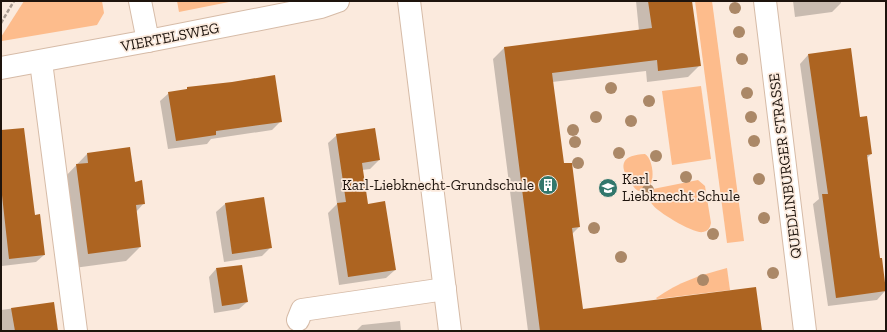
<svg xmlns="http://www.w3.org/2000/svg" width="887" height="332" font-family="'Zilla Slab',serif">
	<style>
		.green { fill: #fdbc8c }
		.shadow { fill: #0003 }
		.building { fill: #ad6421 }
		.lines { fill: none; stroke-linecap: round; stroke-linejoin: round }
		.minor-casing { stroke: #d6bba7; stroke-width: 24 }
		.path { stroke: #a99b90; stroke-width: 2.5; stroke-dasharray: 4 2; stroke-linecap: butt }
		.minor { stroke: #fff; stroke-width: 22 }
		.tree { fill: #ab8867 }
		.labels { text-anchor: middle; stroke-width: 3.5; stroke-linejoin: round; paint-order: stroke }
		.street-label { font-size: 15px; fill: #1e140d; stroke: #fbeadd }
		.poi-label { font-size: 15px; fill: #1e140d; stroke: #fbeadd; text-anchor: start }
	</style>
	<rect width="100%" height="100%" fill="#fbeadd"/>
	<g class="green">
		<polygon points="24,1 102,1 104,13 97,25 2,41 1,37"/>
		<polygon points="177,1 234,1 179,12"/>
		<polygon points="695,1 712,1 744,241 727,243"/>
		<polygon points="701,86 711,159 672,165 662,91"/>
		<path d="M645,154c9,5 13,38 -5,37 -4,0 -7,-5 -9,-8 -14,-19 -8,-28 14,-29z"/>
		<path d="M698,180l7,6 6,37c-1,5 -3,8 -8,9 -9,2 -46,-20 -51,-28 -2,-2 -2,-6 -3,-9l4,-6z"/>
		<path d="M727,268l3,22 -73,9 -1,-1c23,-16 44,-23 71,-30z"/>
	</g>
	<g class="shadow">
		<polygon points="636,1 691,1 699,66 688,77 647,82 646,71 552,82 563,164 579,227 572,234 582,310 761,331 528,331 493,59 504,48 639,31"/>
		<polygon points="791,1 841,1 841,3 832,12 795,17 793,1"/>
		<polygon points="808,55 859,118 871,154 866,159 879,259 885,291 877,300 828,306 813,204 819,199 800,64"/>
		<polygon points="188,88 281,121 272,130 211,139 207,144 168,149 160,101 169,93 186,90"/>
		<polygon points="1,131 34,216 44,255 36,262 2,266 1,254"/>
		<polygon points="337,135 379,160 370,169 362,170 367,205 395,270 386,278 339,285 328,213 337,204 328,143"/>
		<polygon points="87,154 134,183 144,203 136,212 140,247 126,261 74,268 63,179"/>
		<polygon points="263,198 271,247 262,256 224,262 216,212 225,204"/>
		<polygon points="216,269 247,302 239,309 214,313 209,277"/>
		<polygon points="53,303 57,331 1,331 1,310"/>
		<polygon points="400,321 401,331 356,331 362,325"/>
	</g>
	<g class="building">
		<polygon points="648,1 692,1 701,66 658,71 657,60 552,73 564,163 572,163 580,227 572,228 583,309 756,287 762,331 540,331 504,47 652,28"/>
		<polygon points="851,48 860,117 867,116 872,154 867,155 880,258 882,258 886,291 836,298 822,194 828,194 808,54"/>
		<polygon points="275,75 282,122 216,131 216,135 176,141 168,92 187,89 187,87 232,82"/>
		<polygon points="24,128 35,215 40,214 45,255 9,259 1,186 1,130"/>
		<polygon points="375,128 380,160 362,163 368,204 385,201 396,270 348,277 337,203 346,202 336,134"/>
		<polygon points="130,147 135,182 142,180 145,204 136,205 141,247 88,254 76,164 88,163 87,153"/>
		<polygon points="264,197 272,248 232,254 225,203"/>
		<polygon points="242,265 248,302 222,306 216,268"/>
		<polygon points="54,302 58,331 15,331 11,308"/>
	</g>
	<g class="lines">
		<defs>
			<g id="minor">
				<polyline points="140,1 148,41"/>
				<polyline points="409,1 450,331"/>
				<polyline points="765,1 805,331"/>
				<polyline points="41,62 76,331"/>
				<polyline points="1,68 148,41 321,7 338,1"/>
				<polyline points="298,320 302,310 445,289"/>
			</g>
		</defs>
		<use href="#minor" class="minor-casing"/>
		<polyline class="path" points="1,23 14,1"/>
		<use href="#minor" class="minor"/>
	</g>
	<g class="tree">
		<circle cx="735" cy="8" r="6"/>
		<circle cx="739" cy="32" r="6"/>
		<circle cx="742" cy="59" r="6"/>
		<circle cx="611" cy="88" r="6"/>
		<circle cx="747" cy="93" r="6"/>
		<circle cx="649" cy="101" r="6"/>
		<circle cx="596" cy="117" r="6"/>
		<circle cx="751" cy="117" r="6"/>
		<circle cx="631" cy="121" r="6"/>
		<circle cx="573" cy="130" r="6"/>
		<circle cx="754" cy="141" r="6"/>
		<circle cx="575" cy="142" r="6"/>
		<circle cx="619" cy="153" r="6"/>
		<circle cx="656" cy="156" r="6"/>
		<circle cx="578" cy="163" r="6"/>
		<circle cx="686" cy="177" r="6"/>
		<circle cx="759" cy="179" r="6"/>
		<circle cx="648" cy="190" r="6"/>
		<circle cx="764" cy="218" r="6"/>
		<circle cx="594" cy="228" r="6"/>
		<circle cx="713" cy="234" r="6"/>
		<circle cx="621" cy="257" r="6"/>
		<circle cx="773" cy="273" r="6"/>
		<circle cx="703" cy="280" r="6"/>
	</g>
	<defs>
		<symbol id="building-disc" viewBox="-11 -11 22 22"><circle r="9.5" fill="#32776c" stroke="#fbeadd"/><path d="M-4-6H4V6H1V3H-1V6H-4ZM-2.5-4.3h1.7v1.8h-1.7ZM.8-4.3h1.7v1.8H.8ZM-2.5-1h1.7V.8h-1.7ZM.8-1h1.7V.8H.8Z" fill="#fff"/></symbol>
		<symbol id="school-disc" viewBox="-11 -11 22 22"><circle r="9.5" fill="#32776c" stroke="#fbeadd"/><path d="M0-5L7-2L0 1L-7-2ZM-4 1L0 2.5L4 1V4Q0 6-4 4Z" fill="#fff"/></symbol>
	</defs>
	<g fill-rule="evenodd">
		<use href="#building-disc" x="537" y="174" width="22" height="22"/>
		<use href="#school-disc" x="597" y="177" width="22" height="22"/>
	</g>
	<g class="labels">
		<g class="street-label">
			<text transform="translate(170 37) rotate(-11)" y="5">VIERTELSWEG</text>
			<text transform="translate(785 166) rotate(-97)" y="5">QUEDLINBURGER STRASSE</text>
		</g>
		<g class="poi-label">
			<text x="622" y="184">Karl -<tspan x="622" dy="17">Liebknecht Schule</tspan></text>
			<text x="534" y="190" text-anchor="end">Karl-Liebknecht-Grundschule</text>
		</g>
	</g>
	<rect width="887" height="332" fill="none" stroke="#1e140d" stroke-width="4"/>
</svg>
